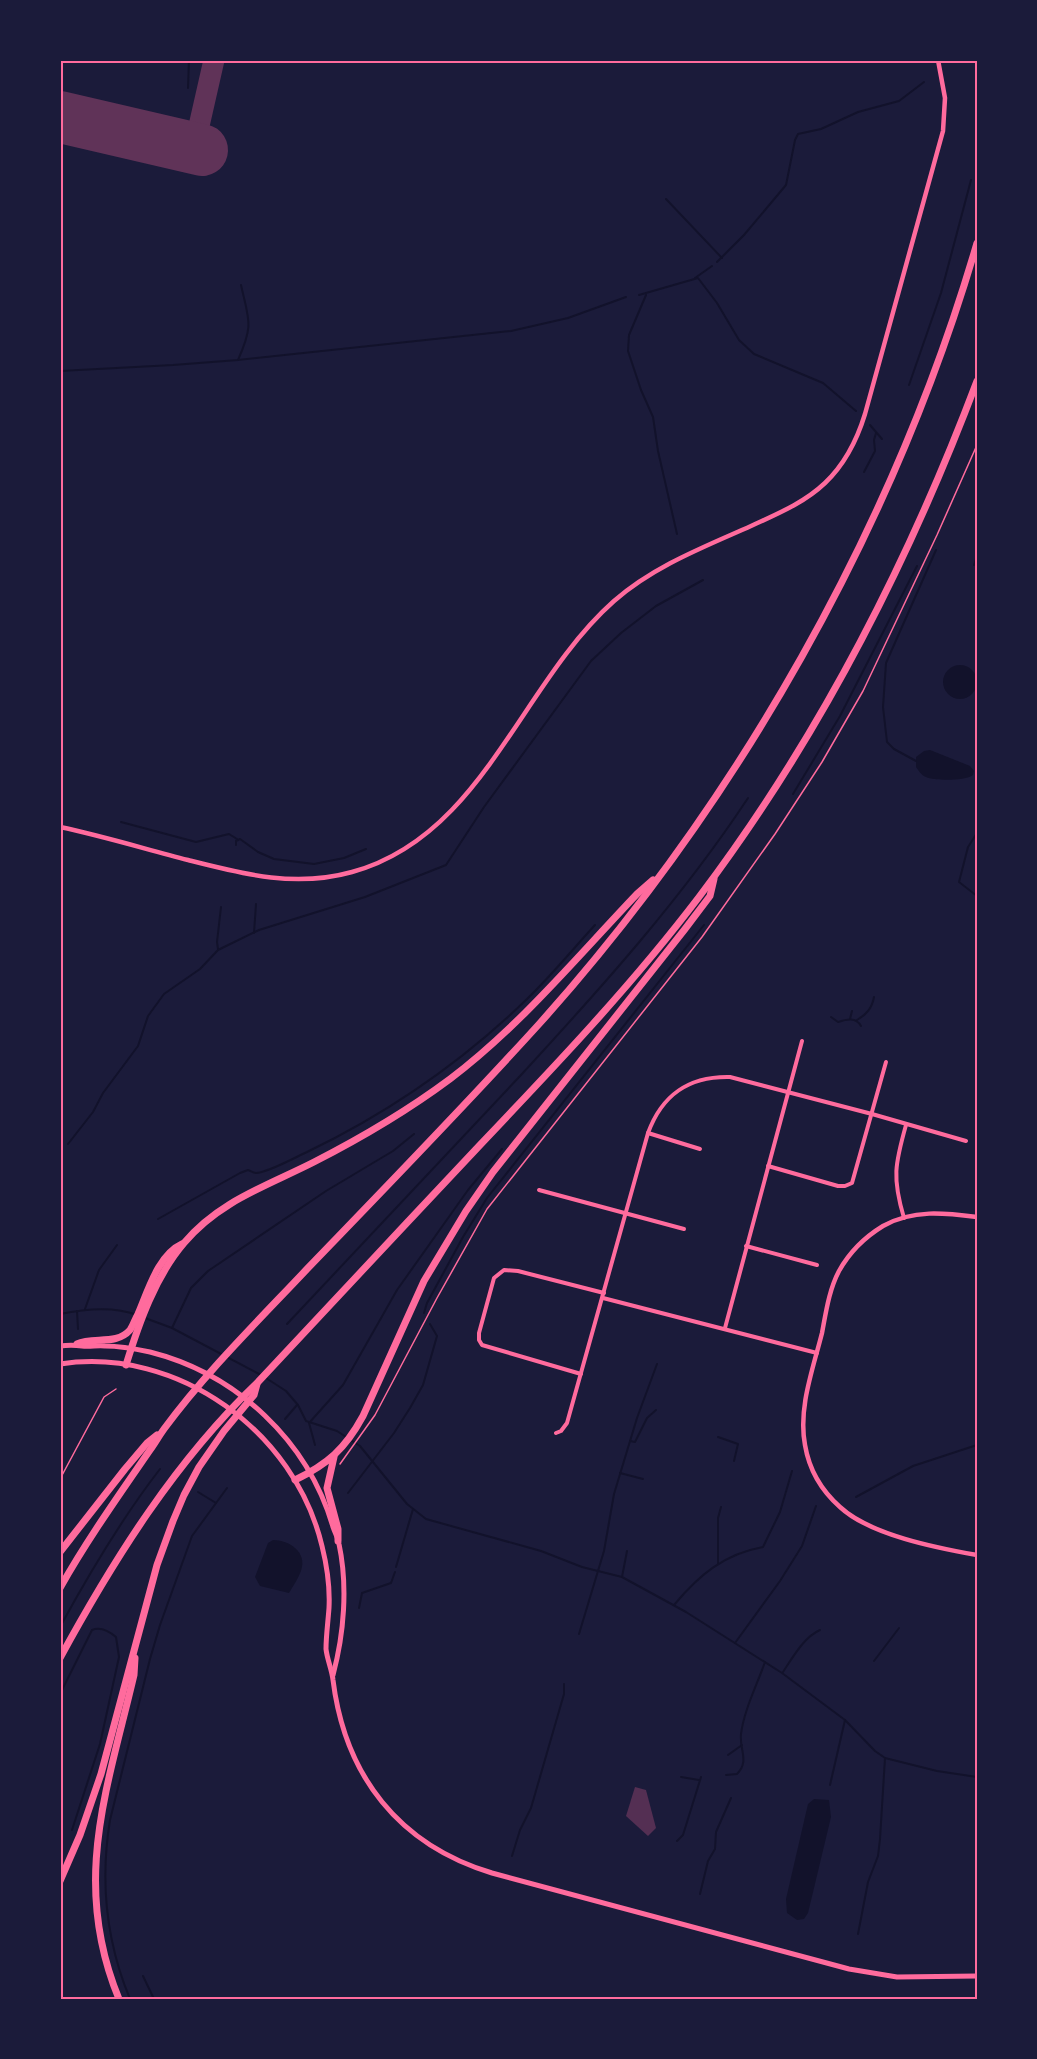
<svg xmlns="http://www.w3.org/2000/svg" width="1037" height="2059" font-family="Roboto,sans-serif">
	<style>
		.water { fill: #12122b }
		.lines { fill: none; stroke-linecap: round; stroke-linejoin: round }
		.stream { stroke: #12122b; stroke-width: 2 }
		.taxiway { stroke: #603358; stroke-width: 21 }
		.runway { stroke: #603358; stroke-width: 52 }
		.building { fill: #542f53 }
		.path { stroke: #ff6b9d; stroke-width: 1.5 }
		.minor { stroke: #ff6b9d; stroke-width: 4 }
		.tertiary { stroke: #ff6b9d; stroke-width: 4.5 }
		.secondary { stroke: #ff6b9d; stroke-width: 5 }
		.motorway { stroke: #ff6b9d; stroke-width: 7 }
		.neatline { fill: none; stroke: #ff6b9d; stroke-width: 2 }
	</style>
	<rect width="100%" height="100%" fill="#1b1b3a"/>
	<g class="water">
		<circle cx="960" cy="682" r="17"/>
		<path d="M930,750l40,16 4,5 -1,4c-8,6 -38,6 -47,2 -5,-2 -7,-6 -10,-10v-10l8,-6z"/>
		<path d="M273,1540c16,0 35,12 28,31 -3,8 -8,15 -12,22l-29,-7 -5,-9 13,-34z"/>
		<polygon points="814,1799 829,1800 831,1817 808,1913 804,1919 797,1920 787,1913 786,1899 808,1804"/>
	</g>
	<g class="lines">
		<g class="stream">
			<polyline points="188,88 189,60"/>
			<polyline points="666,199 722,258"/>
			<polyline points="717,262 744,235 786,185 795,140 798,134 821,129 858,112 899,101 924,82"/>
			<polyline points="695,278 712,266"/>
			<polyline points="639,295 698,278 717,303 739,340 754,354 823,383 856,411"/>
			<polyline points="646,295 629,335 628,351 641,390 653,417 658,451 677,534"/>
			<path d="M238,360c16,-36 11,-39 3,-75"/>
			<polyline points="60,371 173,365 238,360 511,331 568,318 626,297"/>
			<polyline points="909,385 941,293 971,180"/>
			<polyline points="870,425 882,439"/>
			<polyline points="864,472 875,451 874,440 876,433"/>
			<polyline points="974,565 977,556"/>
			<polyline points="916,761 894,749 887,742 883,707 886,663 936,550"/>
			<polyline points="793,794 840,716 917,566"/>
			<polyline points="121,822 196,842 229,834 237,839"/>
			<polyline points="977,833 968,847 959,882 977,896"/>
			<polyline points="236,845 236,841 240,839 258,852 274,859 314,864 344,858 366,849"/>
			<polyline points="254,933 256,904"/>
			<polyline points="218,949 217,942 221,907"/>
			<path d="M831,1017l7,5c9,-3 18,-5 23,4"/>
			<polyline points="850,1019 852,1011"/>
			<path d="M857,1020c10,-6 15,-12 17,-23"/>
			<polyline points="68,1144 93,1112 103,1093 138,1046 148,1016 164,994 200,969 218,950 259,930 365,897 446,865 484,807 591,661 621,633 656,606 703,580"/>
			<path d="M158,1219l82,-46 8,-3c3,1 5,3 8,3 11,0 40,-16 51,-21 83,-40 154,-89 220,-153 24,-23 46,-50 68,-74"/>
			<polyline points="85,1309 99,1270 117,1245"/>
			<polyline points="77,1311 78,1329"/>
			<polyline points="424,1313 427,1303 463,1237 487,1198 704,925"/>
			<path d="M60,1314c24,-5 54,-8 77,1"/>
			<polyline points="145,1318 172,1328 261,1375"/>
			<path d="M287,1324c77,-83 156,-165 234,-249 81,-88 161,-177 227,-277"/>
			<polyline points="172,1328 191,1288 208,1271 326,1191 393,1151 414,1134"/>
			<polyline points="266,1378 286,1391 298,1405 306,1421 337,1431 360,1446 407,1504 426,1519 541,1551 582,1567 622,1577 686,1612 782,1673 845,1720 875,1751 885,1758 937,1771 977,1777"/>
			<polyline points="285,1419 297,1405"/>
			<polyline points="718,1437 738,1444 734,1461"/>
			<polyline points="630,1441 635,1442 647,1418 656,1410"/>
			<polyline points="315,1445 309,1423 343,1385 397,1290 468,1190 502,1149"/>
			<polyline points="620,1473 643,1479"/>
			<polyline points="198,1492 216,1503"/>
			<polyline points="348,1493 394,1433 410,1408 423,1385 437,1336 430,1324"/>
			<polyline points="856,1497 913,1466 977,1445"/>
			<polyline points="718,1564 718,1518 721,1507"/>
			<polyline points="396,1567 413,1509"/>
			<polyline points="622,1577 627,1551"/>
			<path d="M674,1605c25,-30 50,-51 89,-58l17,-35 12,-41"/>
			<polyline points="359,1608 362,1593 391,1583 395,1572"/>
			<path d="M60,1627c30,-55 62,-109 100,-158"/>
			<polyline points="579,1634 604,1551 614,1494 637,1418 657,1364"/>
			<polyline points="735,1643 780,1581 802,1546 816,1506"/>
			<polyline points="874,1661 899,1628"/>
			<path d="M783,1672c10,-15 21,-35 37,-42"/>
			<path d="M60,1694l32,-64c9,-4 17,1 24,7l3,20 -19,87 -28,86"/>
			<polyline points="728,1755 742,1745"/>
			<path d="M726,1775l11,-1c13,-13 2,-25 4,-40 3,-24 16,-49 24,-72"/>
			<polyline points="681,1777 699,1780"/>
			<polyline points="830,1785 845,1720"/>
			<polyline points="677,1841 683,1835 701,1777"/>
			<polyline points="512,1856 520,1830 531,1808 564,1694 564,1684"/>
			<polyline points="700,1894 708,1861 715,1849 716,1832 731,1798"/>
			<polyline points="858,1934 868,1882 878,1856 880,1839 885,1758"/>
			<polyline points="143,1976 154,1999"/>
			<path d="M130,1999c-24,-58 -30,-118 -20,-179l40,-161 10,-34 32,-89 35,-48"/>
		</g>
		<polyline class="taxiway" points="194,148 214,60"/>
		<polyline class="runway" points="60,117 202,150"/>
	</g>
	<polygon class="building" points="635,1787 646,1790 656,1828 648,1836 626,1816"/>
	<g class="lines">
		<g class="path">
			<polyline points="340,1464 375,1415 437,1298 487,1209 702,937 775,834 822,762 863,691 937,535 977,445"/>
			<polyline points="60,1479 104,1397 116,1389"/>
		</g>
		<g class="minor">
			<polyline points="648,1133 700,1149"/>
			<polyline points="768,1166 838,1186 845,1186 852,1183 886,1062"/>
			<polyline points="539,1190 684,1229"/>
			<path d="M904,1218c-12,-40 -9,-54 2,-93"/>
			<polyline points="746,1246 817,1265"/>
			<polyline points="603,1298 817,1353"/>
			<polyline points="725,1328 802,1041"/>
			<polyline points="581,1374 482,1345 479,1340 479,1333 494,1278 504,1270 518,1271 604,1293"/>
			<path d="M556,1433l5,-2 6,-8 81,-290c14,-38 40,-57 82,-56l142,37 94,27"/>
		</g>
		<g class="tertiary">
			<path d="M60,827c43,9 85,22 128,33 55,14 107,28 164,12 131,-36 168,-188 262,-271 40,-35 90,-54 137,-75 26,-12 53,-23 74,-43 20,-19 32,-43 40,-69l78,-283 2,-33 -7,-38"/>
			<path d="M977,1217c-32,-4 -64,-8 -94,9 -18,11 -34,27 -44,45 -10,19 -13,41 -17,62 -9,36 -24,75 -17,112 4,24 17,46 35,62 30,28 97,41 137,48"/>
		</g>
		<g class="secondary">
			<path d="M60,1346c8,-1 14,-1 22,0 8,1 16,-1 23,0 15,0 31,3 45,6 87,22 158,89 183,175 2,6 5,11 6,17 9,42 5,90 -6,131"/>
			<path d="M60,1364c118,-18 235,68 262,182 5,20 8,42 7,62 -1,14 -3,28 -3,41 1,10 6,21 7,31 12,96 66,165 159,193l357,96 48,8 80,-1"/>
		</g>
		<g class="motorway">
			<path d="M77,1344c16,-8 39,2 53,-14 3,-4 5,-11 8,-16 10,-23 20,-59 44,-70"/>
			<path d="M126,1365c13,-42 29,-88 58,-122 35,-42 83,-57 130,-81 47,-24 93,-51 136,-83 70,-53 126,-121 187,-185l16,-14"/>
			<polyline points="334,1457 327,1488 338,1529 338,1541"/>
			<path d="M295,1480c33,-16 50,-31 68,-64l61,-135 42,-70 27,-39 192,-243 25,-33 4,-17"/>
			<polyline points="60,1552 125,1469 147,1443 157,1435"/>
			<path d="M60,1588c27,-48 59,-93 90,-138 5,-7 9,-14 14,-21 42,-57 94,-108 143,-160 78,-81 157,-162 233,-246 198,-221 354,-495 437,-780"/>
			<path d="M60,1658c54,-99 116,-198 198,-276 73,-79 148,-158 222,-237 76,-80 152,-160 219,-248 118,-156 209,-333 278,-516"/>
			<polyline points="60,1881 80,1835 101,1774 157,1565 173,1521 184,1495 199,1467 224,1431 254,1395 257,1384"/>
			<path d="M119,1999c-48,-116 -12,-209 15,-324l1,-17"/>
		</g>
	</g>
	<rect width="1037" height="2059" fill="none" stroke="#1b1b3a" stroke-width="123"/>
	<rect x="62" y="62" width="914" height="1936" class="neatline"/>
</svg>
